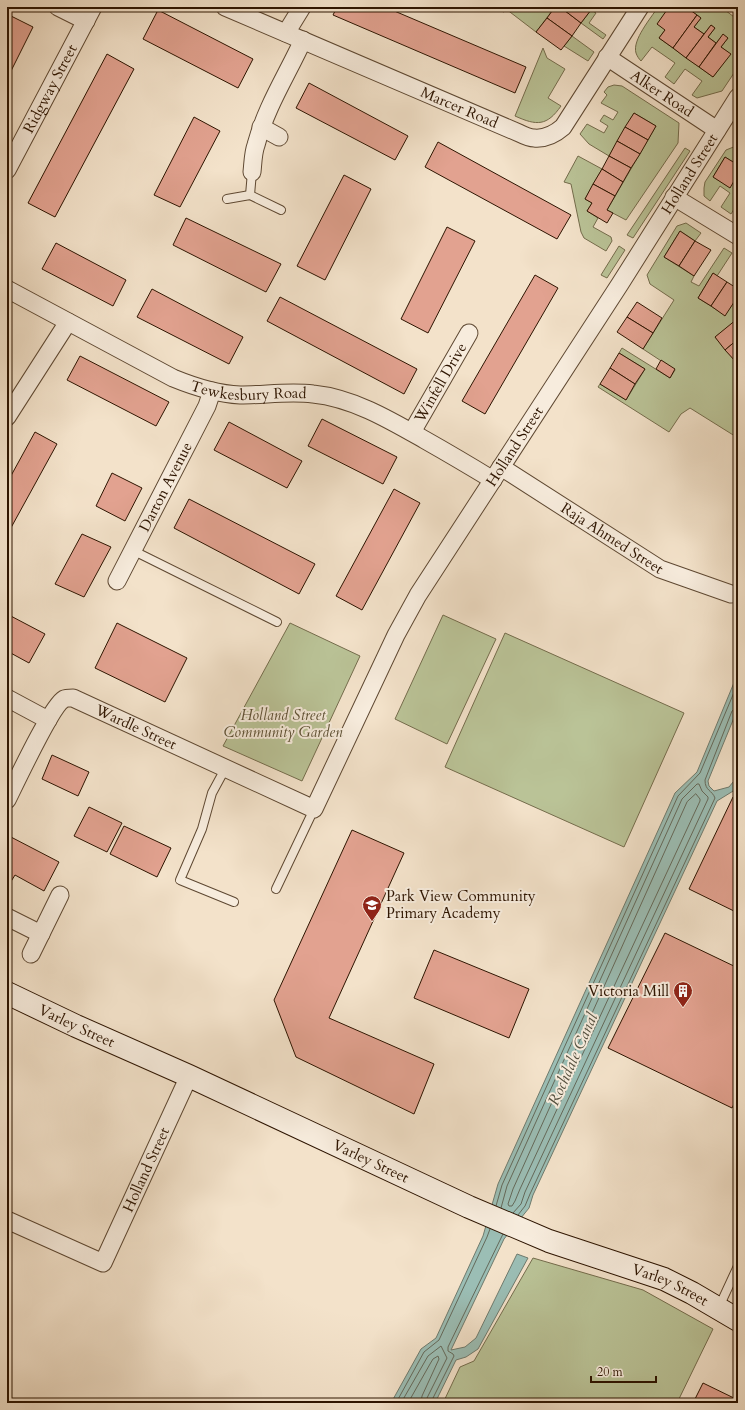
<svg xmlns="http://www.w3.org/2000/svg" width="745" height="1410" font-family="Cardo,serif">
	<style>
		.green { fill: #bac397; stroke: #746c4c }
		.water { fill: #9bbeb5; stroke: #6f7a6d }
		.lines { fill: none; stroke-linecap: round; stroke-linejoin: round }
		.shore { stroke: #64695a; stroke-width: 1 }
		.building { fill: #e2a290; stroke: #2d1400 }
		.lane-casing { stroke: #5e4832; stroke-width: 10 }
		.street-casing { stroke: #5e4832; stroke-width: 19 }
		.secondary-casing { stroke: #2d1400; stroke-width: 24 }
		.lane { stroke: #f7ecdd; stroke-width: 8 }
		.street { stroke: #f7ecdd; stroke-width: 17 }
		.secondary { stroke: #f7ecdd; stroke-width: 22 }
		.labels { text-anchor: middle; stroke-width: 4; stroke-linejoin: round; paint-order: stroke }
		.street-label { font-size: 15px; fill: #2d1400; stroke: #f7ecdd }
		.park-label { font-size: 15px; font-style: italic; fill: #5e5135; stroke: #f7ecdd }
		.poi-label { font-size: 15px; fill: #2d1400; stroke: #f7ecdd; text-anchor: start }
		.water-label { font-size: 16px; font-style: italic; fill: #54503f; stroke: #f7ecdd }
	</style>
	<rect width="100%" height="100%" fill="#f3e2ca"/>
	<filter id="stains"><feTurbulence type="fractalNoise" baseFrequency=".005" numOctaves="4"/><feColorMatrix values="0 0 0 0 .2 0 0 0 0 .09 0 0 0 0 .02 0 0 0 .5 -.17"/></filter>
	<radialGradient id="worn" r=".72"><stop offset=".6" stop-color="#630" stop-opacity="0"/><stop offset="1" stop-color="#630" stop-opacity=".3"/></radialGradient>
	<g class="green">
		<polygon points="508,7 555,7 536,32 506,9"/>
		<path d="M658,7h11l-4,23 -6,8 54,39 17,-23 -9,-7 7,-9 -5,-3 -7,8 -8,-6 7,-9 -4,-3 -7,9 -10,-7 7,-9 -15,-11h35l17,13v47l-16,24 -25,7 -5,-3 10,-14 -17,-12 -11,15 -9,-7 10,-14 -23,-16 -11,14c-2,-2 -4,-5 -5,-8 -4,-13 15,-35 22,-46z"/>
		<polygon points="591,10 596,13 589,23 606,35 603,39 581,23"/>
		<polygon points="572,36 594,52 588,61 564,46"/>
		<path d="M543,48l4,10 18,11 -17,29 13,8c-14,20 -24,20 -46,10z"/>
		<polygon points="614,85 622,86 679,123 678,143 626,220 607,210 656,126 634,113 609,156 589,144 580,134 587,124 604,133 608,126 600,121 604,115 613,120 618,112 601,103 607,95 604,92 608,87"/>
		<polygon points="736,146 738,147 738,165 725,157 713,177 730,187 738,174 738,187 736,191 738,193 738,203 731,214 721,207 730,193 720,186 710,201 704,196 704,188 705,182 726,150"/>
		<polygon points="685,148 690,151 633,238 627,235"/>
		<polygon points="578,156 602,169 585,199 592,203 587,211 598,218 593,227 611,237 612,241 606,251 584,238 581,232 571,184 564,182"/>
		<polygon points="686,223 701,233 695,241 680,231 664,257 694,276 691,282 699,286 724,248 732,253 717,276 713,273 698,298 725,315 738,296 738,319 715,337 736,362 738,361 738,438 690,408 681,414 669,432 598,387 600,384 626,400 645,369 619,353 622,348 670,378 675,370 643,349 674,300 650,284 647,275 677,226"/>
		<polygon points="619,246 625,250 607,278 601,275"/>
		<polygon points="443,615 496,639 447,744 395,719"/>
		<polygon points="290,623 360,656 302,781 223,746"/>
		<polygon points="505,633 684,713 624,847 445,767"/>
		<polygon points="533,1258 643,1290 713,1329 677,1403 443,1403 460,1367 474,1361"/>
	</g>
	<polygon class="water" points="738,673 738,708 708,781 709,786 714,791 729,787 738,776 738,788 717,801 533,1195 529,1208 504,1239 451,1350 465,1347 476,1338 517,1254 528,1258 478,1349 466,1357 456,1360 435,1403 391,1403 421,1349 436,1338 483,1236 498,1184 675,793 697,772"/>
	<g class="lines">
		<g class="shore">
			<polygon points="696,794 700,799 700,801 520,1189 515,1201 512,1206 509,1206 508,1204 513,1189 687,802"/>
			<polyline points="496,1206 502,1185 678,796 700,773 738,683"/>
			<polyline points="501,1208 507,1186 682,799 697,784 699,784 702,791 708,797 708,799 525,1192 521,1204 513,1213"/>
			<path d="M518,1215l7,-9 5,-12 185,-396c-3,-8 -10,-7 -10,-18l27,-69 3,-2 3,-1"/>
			<polyline points="396,1403 424,1352 439,1340 487,1237 490,1229"/>
			<polyline points="401,1403 428,1356 441,1346 447,1358 427,1398 427,1403"/>
			<polyline points="408,1403 430,1364 433,1359 438,1356 439,1359 422,1396 421,1403"/>
			<polyline points="432,1403 432,1400 454,1356 453,1354 448,1351 448,1347 503,1234"/>
		</g>
	</g>
	<g class="building">
		<polygon points="337,7 385,7 526,67 515,93 333,15"/>
		<polygon points="496,7 508,7 504,12"/>
		<polygon points="555,7 560,7 581,23 572,36 547,18"/>
		<polygon points="560,7 587,7 591,10 581,23"/>
		<polygon points="669,7 686,7 697,15 673,48 659,38 665,30 657,24"/>
		<polygon points="158,10 253,59 238,88 143,39"/>
		<polygon points="7,14 33,27 7,79"/>
		<polygon points="697,15 701,18 694,27 704,34 686,58 673,48"/>
		<polygon points="547,18 572,36 561,50 536,32"/>
		<polygon points="711,25 715,28 708,37 716,43 699,67 686,58"/>
		<polygon points="723,34 728,38 721,47 731,54 713,77 699,67"/>
		<polygon points="107,54 134,69 55,217 28,203"/>
		<polygon points="309,83 408,136 395,160 296,108"/>
		<polygon points="634,113 656,126 648,140 625,127"/>
		<polygon points="194,117 220,131 180,207 154,195"/>
		<polygon points="625,127 648,140 640,154 617,141"/>
		<polygon points="617,141 640,154 631,168 609,156"/>
		<polygon points="438,142 571,215 557,239 425,167"/>
		<polygon points="609,156 631,168 623,182 602,169"/>
		<polygon points="725,157 738,165 738,174 730,188 713,177"/>
		<polygon points="602,169 623,182 615,196 593,184"/>
		<polygon points="344,175 371,189 325,280 297,266"/>
		<polygon points="593,184 615,196 607,210 613,213 607,223 587,211 592,203 585,199"/>
		<polygon points="186,218 281,264 266,292 173,245"/>
		<polygon points="447,227 475,241 428,333 401,319"/>
		<polygon points="680,231 695,241 679,266 664,257"/>
		<polygon points="695,241 711,250 694,276 679,266"/>
		<polygon points="56,243 126,280 113,306 42,269"/>
		<polygon points="713,273 727,282 711,306 698,298"/>
		<polygon points="535,275 558,288 485,414 462,401"/>
		<polygon points="727,282 738,289 738,296 725,316 711,306"/>
		<polygon points="152,289 243,337 229,364 137,317"/>
		<polygon points="280,297 417,369 404,394 267,321"/>
		<polygon points="637,302 662,318 653,333 627,317"/>
		<polygon points="627,317 653,333 643,349 617,332"/>
		<polygon points="737,319 738,339 725,350 715,337"/>
		<polygon points="738,339 738,361 736,362 725,350"/>
		<polygon points="619,353 645,369 635,384 610,368"/>
		<polygon points="80,356 169,402 156,426 67,380"/>
		<polygon points="661,360 675,369 670,378 656,369"/>
		<polygon points="610,368 635,384 626,400 600,384"/>
		<polygon points="322,419 397,457 383,484 308,446"/>
		<polygon points="229,422 302,461 287,488 214,450"/>
		<polygon points="35,432 57,444 7,535 7,483"/>
		<polygon points="112,473 142,488 125,521 96,506"/>
		<polygon points="394,489 420,503 362,610 336,596"/>
		<polygon points="189,499 315,564 299,594 174,528"/>
		<polygon points="82,534 111,547 84,597 55,584"/>
		<polygon points="7,614 45,634 29,663 7,651"/>
		<polygon points="117,623 187,658 165,702 95,668"/>
		<polygon points="52,755 89,772 78,796 42,779"/>
		<polygon points="738,793 738,913 689,889 733,797"/>
		<polygon points="89,807 122,823 107,852 74,836"/>
		<polygon points="124,826 171,848 157,877 110,854"/>
		<polygon points="352,830 404,853 329,1018 434,1064 414,1114 296,1057 274,1000"/>
		<polygon points="9,836 59,862 44,891 15,875 7,888 7,840"/>
		<polygon points="665,933 738,968 738,1096 732,1108 608,1048"/>
		<polygon points="434,950 529,989 509,1038 414,998"/>
		<polygon points="703,1383 738,1400 738,1403 693,1403"/>
	</g>
	<g class="lines">
		<defs>
			<g id="lane">
				<polyline points="250,195 252,172"/>
				<polyline points="227,199 250,195 281,210"/>
				<polyline points="134,551 277,622"/>
				<polyline points="225,769 212,793 202,829 180,880 234,902"/>
				<polyline points="276,889 314,809"/>
				<polyline points="719,1307 738,1266"/>
			</g>
			<g id="street">
				<polyline points="58,7 86,21"/>
				<path id="s1" d="M225,7l294,126c4,2 10,5 15,5 11,1 21,-4 29,-11l77,-120"/>
				<polyline points="286,33 302,7"/>
				<path id="s2" d="M607,57l110,73"/>
				<polyline points="261,127 279,137"/>
				<path id="s3" d="M7,170l86,-163"/>
				<path d="M252,172c1,-9 1,-19 4,-27 10,-38 31,-70 47,-105"/>
				<polyline points="674,197 738,236"/>
				<path id="s4" d="M7,289l166,89c22,9 43,16 67,17 25,0 49,-4 73,-1 40,4 77,26 112,46 23,13 45,26 68,40"/>
				<polyline points="7,417 68,322"/>
				<path id="s5" d="M412,432l57,-99"/>
				<path id="s6" d="M501,467l159,102 71,25"/>
				<path id="s7" d="M117,581l90,-175 5,-15"/>
				<polyline points="7,698 48,720"/>
				<path id="s8" d="M7,800c8,-16 45,-95 57,-101 2,-1 6,-1 9,-1l241,111 82,-174 22,-40 202,-311 118,-187"/>
				<polyline points="7,917 41,934"/>
				<polyline points="31,954 60,895"/>
				<path id="s9" d="M7,1220l96,43 86,-187"/>
			</g>
			<g id="secondary">
				<path id="s10" d="M7,993l69,33 113,50 280,131 80,34 115,38 28,14 46,27"/>
			</g>
		</defs>
		<use href="#lane" class="lane-casing"/>
		<use href="#street" class="street-casing"/>
		<use href="#secondary" class="secondary-casing"/>
		<use href="#lane" class="lane"/>
		<use href="#street" class="street"/>
		<use href="#secondary" class="secondary"/>
	</g>
	<defs>
		<symbol id="school-pin" viewBox="-11 -11 22 30"><path d="M0 17L-7.5 6A9.5 9.5 0 1 1 7.5 6Z" fill="#8f2418" stroke="#f7ecdd"/><path d="M0-5L7-2L0 1L-7-2ZM-4 1L0 2.5L4 1V4Q0 6-4 4Z" fill="#fff"/></symbol>
		<symbol id="building-pin" viewBox="-11 -11 22 30"><path d="M0 17L-7.5 6A9.5 9.5 0 1 1 7.5 6Z" fill="#8f2418" stroke="#f7ecdd"/><path d="M-4-6H4V6H1V3H-1V6H-4ZM-2.5-4.3h1.7v1.8h-1.7ZM.8-4.3h1.7v1.8H.8ZM-2.5-1h1.7V.8h-1.7ZM.8-1h1.7V.8H.8Z" fill="#fff"/></symbol>
	</defs>
	<g fill-rule="evenodd">
		<use href="#school-pin" x="361" y="894" width="22" height="30"/>
		<use href="#building-pin" x="672" y="980" width="22" height="30"/>
	</g>
	<g class="labels">
		<g class="street-label">
			<text dy="5" stroke="none"><textPath href="#s3" startOffset="92">Ridgway Street</textPath></text>
			<text dy="5" stroke="none"><textPath href="#s2" startOffset="66">Alker Road</textPath></text>
			<text dy="5" stroke="none"><textPath href="#s1" startOffset="255">Marcer Road</textPath></text>
			<text dy="5" stroke="none"><textPath href="#s8" startOffset="1130">Holland Street</textPath></text>
			<text dy="5" stroke="none"><textPath href="#s5" startOffset="57">Winfell Drive</textPath></text>
			<text dy="5" stroke="none"><textPath href="#s4" startOffset="266">Tewkesbury Road</textPath></text>
			<text dy="5" stroke="none"><textPath href="#s8" startOffset="806">Holland Street</textPath></text>
			<text dy="5" stroke="none"><textPath href="#s7" startOffset="106">Darton Avenue</textPath></text>
			<text dy="5" stroke="none"><textPath href="#s6" startOffset="132">Raja Ahmed Street</textPath></text>
			<text dy="5" stroke="none"><textPath href="#s8" startOffset="195">Wardle Street</textPath></text>
			<text dy="5" stroke="none"><textPath href="#s10" startOffset="77">Varley Street</textPath></text>
			<text dy="5" stroke="none"><textPath href="#s10" startOffset="401">Varley Street</textPath></text>
			<text dy="5" stroke="none"><textPath href="#s9" startOffset="208">Holland Street</textPath></text>
			<text dy="5" stroke="none"><textPath href="#s10" startOffset="725">Varley Street</textPath></text>
		</g>
		<g class="park-label">
			<text x="283" y="720">Holland Street<tspan x="283" dy="17">Community Garden</tspan></text>
		</g>
		<g class="poi-label">
			<text x="386" y="901">Park View Community<tspan x="386" dy="17">Primary Academy</tspan></text>
			<text x="669" y="996" text-anchor="end">Victoria Mill</text>
		</g>
		<g class="water-label">
			<text transform="translate(572 1059) rotate(-66)" y="6">Rochdale Canal</text>
		</g>
	</g>
	<rect width="745" height="1410" fill="none" stroke="#f3e2ca" stroke-width="24"/>
	<rect x="8" y="8" width="729" height="1394" fill="none" stroke="#2d1400" stroke-width="2"/>
	<rect x="12" y="12" width="721" height="1386" fill="none" stroke="#2d1400"/>
	<path d="M591 1376v6h65v-6" fill="none" stroke="#2d1400" stroke-width="2"/>
	<text x="597" y="1376" font-size="12" fill="#2d1400" stroke="#f7ecdd" stroke-width="3" paint-order="stroke">20 m</text>
	<rect width="100%" height="100%" filter="url(#stains)"/>
	<rect width="100%" height="100%" fill="url(#worn)"/>
</svg>
